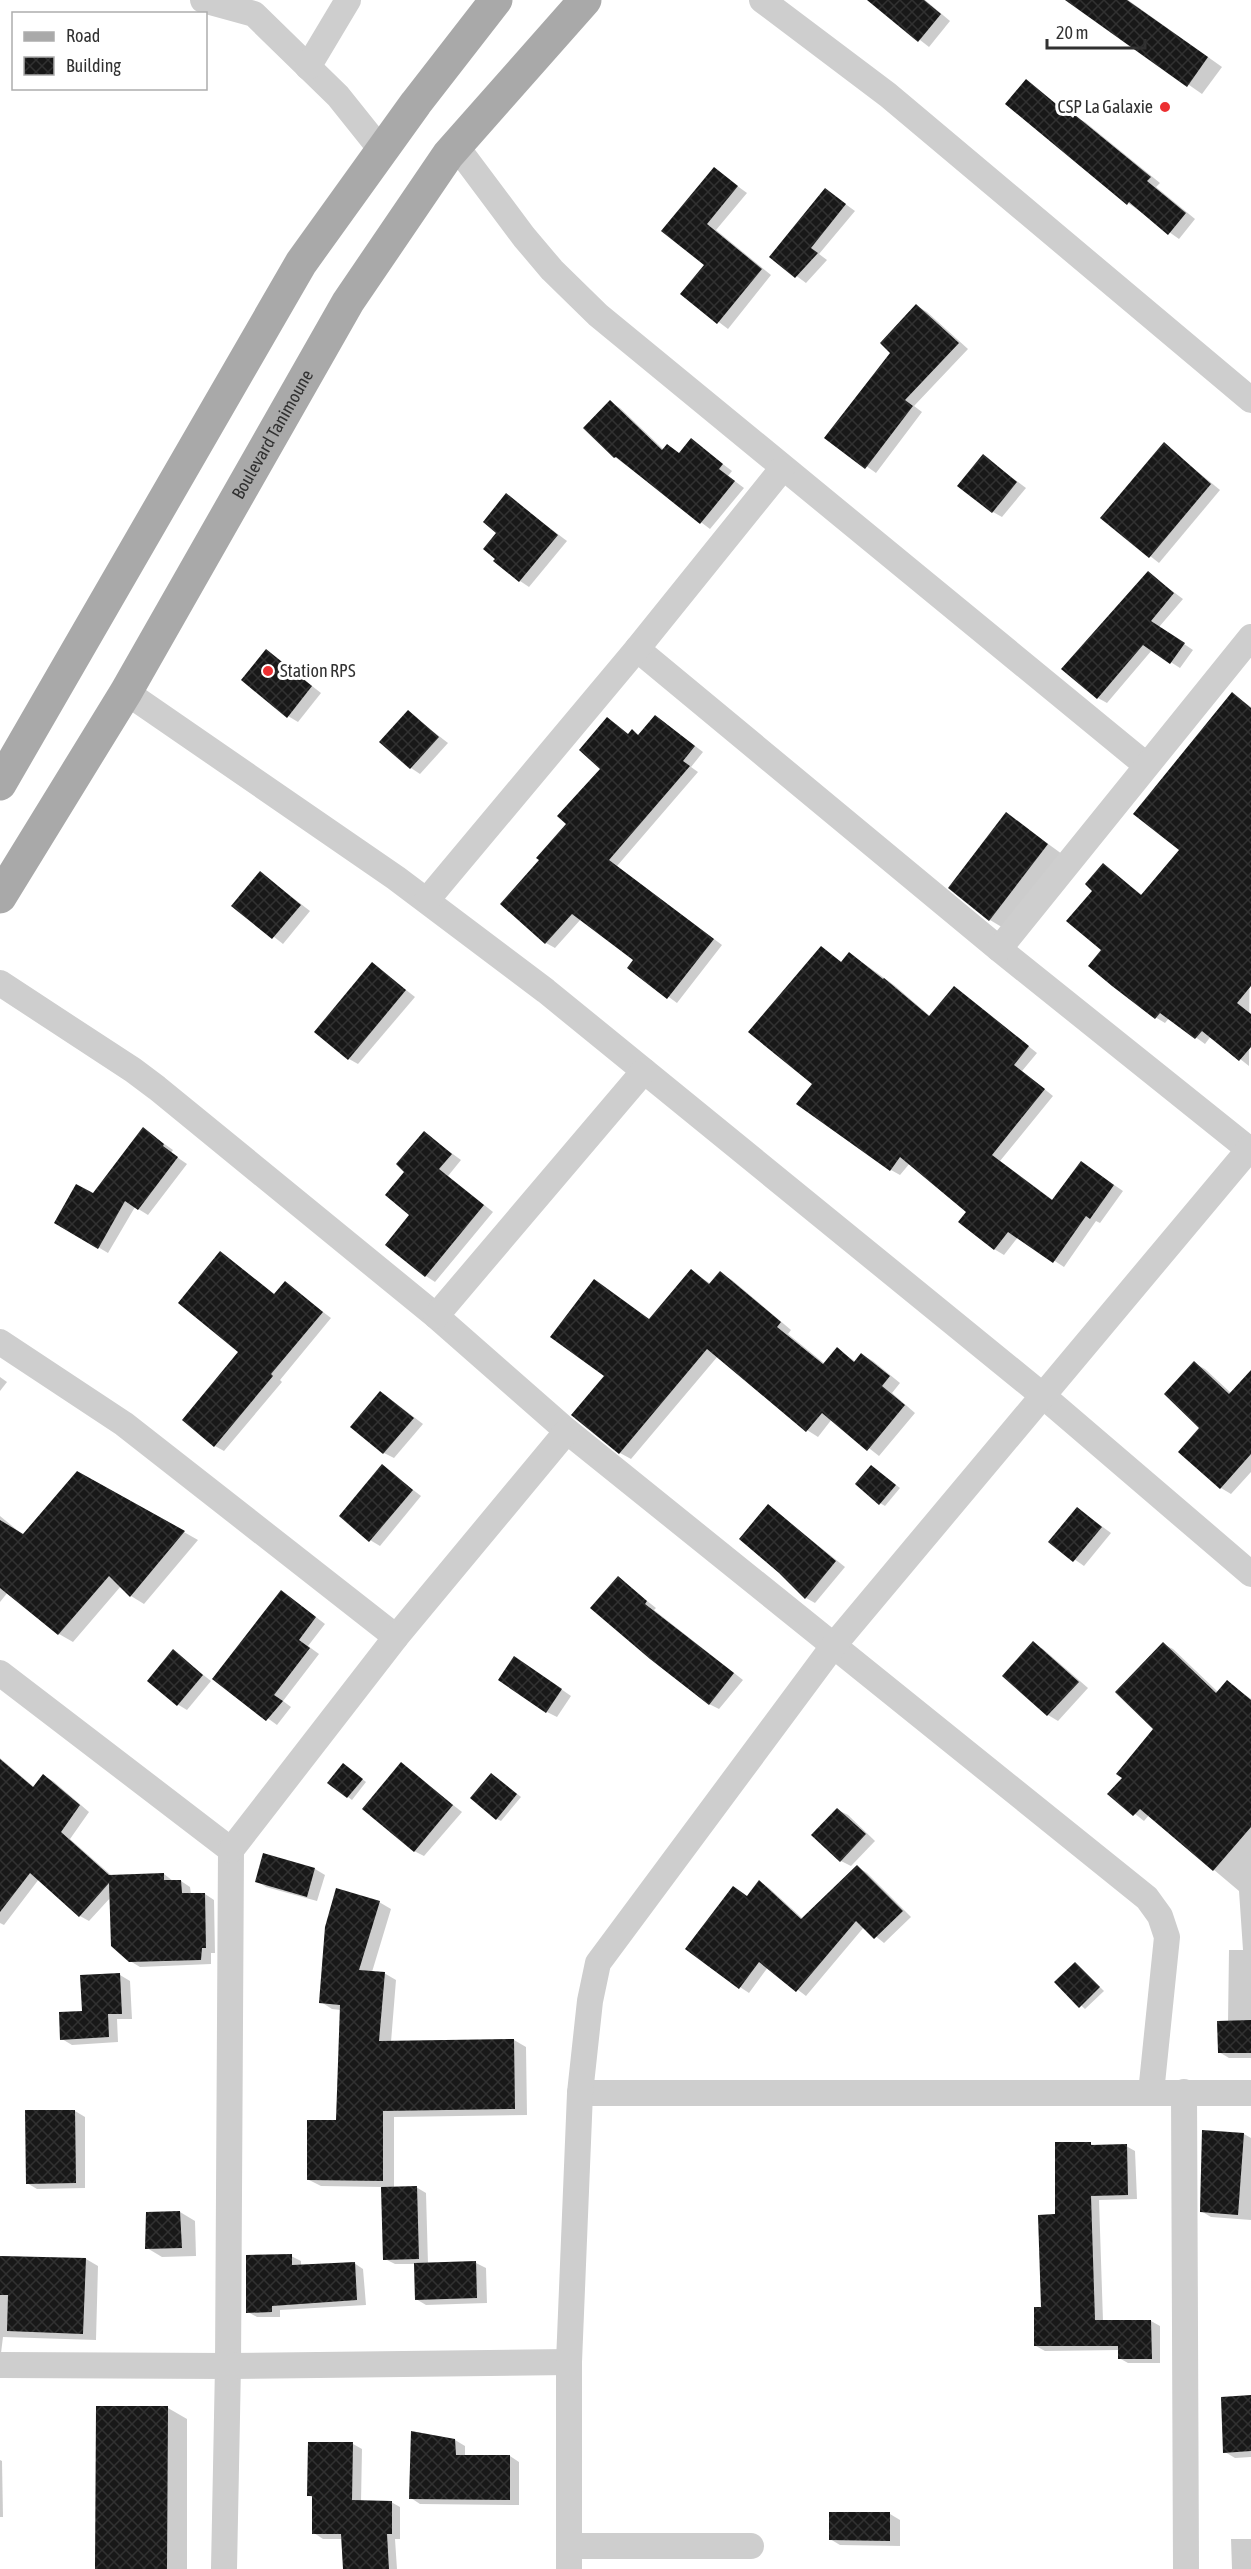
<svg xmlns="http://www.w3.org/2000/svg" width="1251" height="2569" font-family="'Asap Condensed',sans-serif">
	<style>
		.shadow { fill: #0003 }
		.building { fill: url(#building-cross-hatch) }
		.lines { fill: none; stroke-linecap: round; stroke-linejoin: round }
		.street { stroke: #cecece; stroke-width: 26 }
		.primary { stroke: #a9a9a9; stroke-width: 33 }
		.poi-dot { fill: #ec2f31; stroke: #fff; stroke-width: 2 }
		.labels { text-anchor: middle; stroke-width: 6; stroke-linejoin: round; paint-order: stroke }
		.poi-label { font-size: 18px; fill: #313131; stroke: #fff; text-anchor: end }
		.street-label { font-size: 18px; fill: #313131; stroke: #fff }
	</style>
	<defs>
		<pattern id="building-cross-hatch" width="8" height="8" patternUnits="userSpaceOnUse" patternTransform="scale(1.5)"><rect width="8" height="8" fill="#181818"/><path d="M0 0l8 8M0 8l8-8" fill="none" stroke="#313131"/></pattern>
	</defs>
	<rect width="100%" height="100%" fill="#fff"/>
	<g class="shadow">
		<polygon points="869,0 925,0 950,21 929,47"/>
		<polygon points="1067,0 1128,0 1222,67 1202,94"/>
		<polygon points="1026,81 1074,118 1076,117 1085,122 1160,183 1156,187 1195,219 1179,239 1128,203 1008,104"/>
		<polygon points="714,169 747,193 716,230 771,275 728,329 682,294 706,264 664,231"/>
		<polygon points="826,190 855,211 819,254 827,260 806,283 771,257"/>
		<polygon points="917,306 927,312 968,349 914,406 922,412 876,473 826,437 892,352"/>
		<polygon points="610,402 620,408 664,450 667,446 680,454 691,440 732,471 728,476 744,488 710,529 615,457"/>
		<polygon points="1164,444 1220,490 1159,563 1102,518"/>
		<polygon points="983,456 1026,488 1002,517 993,512"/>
		<polygon points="506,495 567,541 529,587 520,581 498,533"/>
		<polygon points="1148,573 1183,599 1159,627 1193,650 1180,668 1152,650 1107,703 1098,698"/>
		<polygon points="267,651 321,693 298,722 288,716"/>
		<polygon points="1233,694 1251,707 1249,1066 1211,1036 1205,1044 1169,1018 1165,1023 1155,1017 1103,950 1094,891 1103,865 1142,895 1181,850"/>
		<polygon points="408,712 448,743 420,774 411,768"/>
		<polygon points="656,716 703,752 691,767 698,772 617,866 722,945 677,1003 629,968 636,959 581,919 555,948 546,943 541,860 568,824 602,768 616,724 629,735 632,731 640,736"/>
		<polygon points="1007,814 1062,854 1005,929 990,920 951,887"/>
		<polygon points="261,873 310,911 283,944 234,905"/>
		<polygon points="821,948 843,963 850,954 859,960 894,985 931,1017 955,988 1037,1053 1022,1071 1053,1096 1000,1161 1054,1201 1082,1163 1123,1191 1100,1223 1096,1221 1064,1267 1018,1237 1004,1255 994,1249 968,1212 910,1163 900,1175 891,1170 814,1084"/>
		<polygon points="373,964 415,997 358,1064 349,1059"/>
		<polygon points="143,1129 173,1150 171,1153 187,1164 148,1215 135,1207 108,1253 56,1222 93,1195"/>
		<polygon points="424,1133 461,1160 448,1176 493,1212 435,1282 426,1276 411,1215 406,1172"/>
		<polygon points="220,1253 275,1295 285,1283 331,1318 280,1380 282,1382 224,1451 215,1446 241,1352"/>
		<polygon points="691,1271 711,1284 720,1273 732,1280 791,1330 788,1334 825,1364 837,1349 856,1362 862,1355 873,1361 900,1383 892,1393 915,1413 879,1456 832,1419 818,1437 807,1430 718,1356 631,1459 620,1453 574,1415 606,1376 594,1281 650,1320"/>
		<polygon points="1194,1363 1205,1369 1232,1394 1251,1372 1251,1472 1231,1494 1221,1488 1202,1428"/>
		<polygon points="0,1377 7,1382 0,1391"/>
		<polygon points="381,1392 423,1424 394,1458 384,1453"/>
		<polygon points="382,1466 421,1496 380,1546 370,1540"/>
		<polygon points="875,1469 900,1488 885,1506 880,1503"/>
		<polygon points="78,1472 198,1540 144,1604 131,1596 121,1586 73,1642 59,1634 8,1592 0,1602 0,1516 23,1535"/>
		<polygon points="769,1506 845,1567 815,1603 806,1598"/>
		<polygon points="1078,1509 1111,1533 1084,1566 1050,1542"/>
		<polygon points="618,1578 656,1608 654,1610 743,1680 719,1709 709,1704"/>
		<polygon points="291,1598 325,1624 308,1646 319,1654 283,1701 291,1707 277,1725 214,1679"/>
		<polygon points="1033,1643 1043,1649 1088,1688 1058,1721 1048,1715 1004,1676"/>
		<polygon points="1163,1644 1173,1649 1218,1692 1227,1682 1251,1699 1251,2058 1229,2058 1219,2052 1228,2022 1229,1950 1243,1950 1239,1891 1149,1815 1144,1821 1110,1794 1124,1778 1155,1729"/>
		<polygon points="173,1651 211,1681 187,1710 177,1704"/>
		<polygon points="525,1664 571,1696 557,1717 547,1712"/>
		<polygon points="0,1758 35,1788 44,1776 53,1781 89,1812 70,1839 112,1876 164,1874 173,1881 181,1881 190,1887 191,1894 205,1894 214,1900 215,1953 211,1953 211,1964 140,1967 130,1961 111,1897 89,1921 80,1916 39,1879 4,1925 0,1923"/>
		<polygon points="401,1764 462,1812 424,1856 414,1851"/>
		<polygon points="348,1768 366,1782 352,1800 329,1783"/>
		<polygon points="496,1777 521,1797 501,1821 497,1819"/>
		<polygon points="838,1810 848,1815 875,1841 851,1866 841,1861"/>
		<polygon points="264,1855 315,1869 325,1875 317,1901 266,1887 257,1881"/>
		<polygon points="858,1867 867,1873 911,1917 884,1943 864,1927 806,1996 768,1967 749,1993 740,1987 734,1888 748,1897 760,1882 769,1888 803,1919"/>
		<polygon points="379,1902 391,1909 372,1972 384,1973 396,1980 391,2042 514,2040 526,2047 527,2115 394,2117 394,2188 416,2187 426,2193 428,2264 476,2263 486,2268 487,2303 426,2305 416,2299 415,2264 395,2264 385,2259 382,2187 321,2186 309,2180 338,2121 341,2010 332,2009 321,2002"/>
		<polygon points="1079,1967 1104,1991 1085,2009 1056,1982"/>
		<polygon points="120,1975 130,1981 132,2019 117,2019 118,2042 72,2045 62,2039"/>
		<polygon points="75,2111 85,2117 85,2188 37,2189 27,2183"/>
		<polygon points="1244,2134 1251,2138 1251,2220 1211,2217 1201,2211"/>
		<polygon points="1091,2144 1096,2147 1126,2146 1135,2151 1137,2199 1099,2200 1103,2321 1151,2321 1160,2326 1160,2363 1128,2363 1119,2358 1119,2350 1045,2351 1036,2346 1056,2216"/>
		<polygon points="180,2212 195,2221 196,2256 162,2257 147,2248 147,2214"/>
		<polygon points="0,2256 86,2259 98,2266 96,2340 3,2337 0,2361"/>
		<polygon points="291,2256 301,2261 301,2266 354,2263 363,2269 366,2305 280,2310 280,2317 257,2317 248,2312"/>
		<polygon points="1251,2396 1251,2457 1235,2458 1225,2452"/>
		<polygon points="168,2408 187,2419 187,2569 96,2569"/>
		<polygon points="455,2440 465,2446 465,2456 510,2456 519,2462 519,2505 420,2504 411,2498"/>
		<polygon points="353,2444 362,2449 361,2502 391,2502 400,2507 400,2539 395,2539 397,2569 345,2569 343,2539 323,2539 314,2533 314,2498 308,2495"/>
		<polygon points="0,2460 2,2461 3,2517 0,2517"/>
		<polygon points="890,2514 900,2520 900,2546 840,2545 830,2539"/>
		<polygon points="1231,2539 1251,2539 1251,2569 1232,2569"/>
	</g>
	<g class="building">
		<polygon points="867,0 924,0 941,14 918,42"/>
		<polygon points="1065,0 1127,0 1208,57 1187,87"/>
		<polygon points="1026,79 1073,118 1075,115 1151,177 1147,181 1186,213 1168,235 1129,202 1127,205 1005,104"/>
		<polygon points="714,167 738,186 707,224 762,269 717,324 680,294 704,265 661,231"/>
		<polygon points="825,188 846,204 811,248 818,253 795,278 769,257"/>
		<polygon points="916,304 959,343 905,400 913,406 865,469 824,438 890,353 880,343"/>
		<polygon points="610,400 662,450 667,444 679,453 691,438 723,464 719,469 735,481 700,524 616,457 614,458 583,428"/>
		<polygon points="1164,442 1211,484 1149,558 1100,518"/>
		<polygon points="983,454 1017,482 992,513 957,486"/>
		<polygon points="506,493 558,535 519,582 493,561 495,559 483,549 496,533 483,522"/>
		<polygon points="1148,571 1174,593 1151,621 1185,643 1170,664 1143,645 1097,699 1061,669"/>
		<polygon points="266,649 312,686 287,718 241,680"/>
		<polygon points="1232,692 1251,708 1251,986 1237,1003 1251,1014 1251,1047 1239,1061 1202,1031 1195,1039 1160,1013 1155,1019 1112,986 1088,966 1101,950 1066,921 1092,891 1085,884 1103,863 1141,895 1179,850 1133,814"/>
		<polygon points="408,710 439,737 410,769 379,742"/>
		<polygon points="655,715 695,746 683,761 690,766 609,860 714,939 667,999 627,968 633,960 572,914 545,944 500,904 539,860 536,858 566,824 557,816 600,769 579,750 607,717 628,734 632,729 638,735"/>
		<polygon points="1006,812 1048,844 989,921 948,888"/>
		<polygon points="260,871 301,905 272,939 231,906"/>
		<polygon points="821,946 841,962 849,952 883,979 884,978 929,1016 954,986 1029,1046 1014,1065 1045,1089 992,1155 1052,1200 1081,1161 1114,1185 1090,1219 1086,1216 1053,1263 1008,1232 994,1250 958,1222 966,1212 900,1157 890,1171 796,1104 812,1084 748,1032"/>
		<polygon points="372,962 406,990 348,1060 314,1032"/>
		<polygon points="143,1127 164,1144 163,1146 178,1157 138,1210 125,1201 98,1249 54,1223 76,1184 93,1193"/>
		<polygon points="424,1131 452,1154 439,1169 484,1205 425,1277 385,1245 409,1215 385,1195 404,1172 396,1164"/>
		<polygon points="220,1251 274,1294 285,1281 323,1312 271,1374 273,1376 214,1447 182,1420 238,1352 178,1303"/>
		<polygon points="691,1269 709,1284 720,1271 781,1322 777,1327 823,1364 837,1347 854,1362 861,1353 890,1376 882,1386 905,1405 867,1451 822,1413 806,1432 707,1349 619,1454 571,1415 604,1376 550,1337 594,1279 649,1319"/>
		<polygon points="1194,1361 1229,1394 1251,1370 1251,1454 1220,1489 1178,1452 1199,1428 1164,1394"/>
		<polygon points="380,1391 414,1418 383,1454 350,1427"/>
		<polygon points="382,1464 413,1490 369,1542 339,1516"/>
		<polygon points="871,1465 896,1485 879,1505 855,1484"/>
		<polygon points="77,1471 185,1531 130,1597 109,1576 58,1635 0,1588 0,1520 23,1534"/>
		<polygon points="768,1504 836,1561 805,1599 779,1573 739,1539"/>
		<polygon points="1077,1507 1102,1527 1073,1562 1048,1542"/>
		<polygon points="618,1576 647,1601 645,1604 734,1673 709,1705 650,1659 590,1608"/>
		<polygon points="281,1590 316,1617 299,1640 310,1648 274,1695 283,1701 266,1721 212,1679"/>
		<polygon points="1033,1641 1079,1682 1047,1716 1002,1676"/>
		<polygon points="1163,1642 1216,1693 1227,1680 1251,1700 1251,1827 1213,1871 1140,1809 1133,1816 1107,1794 1122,1778 1116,1774 1153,1729 1115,1692"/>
		<polygon points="173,1649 203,1675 177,1706 147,1681"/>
		<polygon points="514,1656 562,1689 546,1713 498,1680"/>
		<polygon points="0,1759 33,1787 43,1774 80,1805 61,1832 109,1875 164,1873 164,1880 181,1880 182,1893 205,1893 206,1948 202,1948 201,1960 129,1962 111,1946 109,1883 79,1917 30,1873 0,1912"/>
		<polygon points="401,1762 453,1805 414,1852 362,1809"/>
		<polygon points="343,1763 363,1779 347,1798 327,1783"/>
		<polygon points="491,1773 517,1794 496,1820 470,1798"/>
		<polygon points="837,1808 866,1834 840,1862 811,1835"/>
		<polygon points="263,1853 315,1868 307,1897 255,1882"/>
		<polygon points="857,1865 903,1911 874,1939 856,1921 796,1992 759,1962 739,1989 685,1949 733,1886 747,1896 759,1880 801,1919"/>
		<polygon points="336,1888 380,1901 359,1970 385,1972 379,2041 514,2039 515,2109 383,2111 383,2181 307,2180 307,2120 336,2120 340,2005 319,2003 325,1927"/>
		<polygon points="1075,1962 1100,1987 1079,2008 1054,1982"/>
		<polygon points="120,1973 122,2014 108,2014 109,2037 60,2040 59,2012 82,2011 80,1975"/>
		<polygon points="1251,2020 1251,2053 1218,2053 1217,2021"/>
		<polygon points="25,2110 75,2110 76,2183 26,2184"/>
		<polygon points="1202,2130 1244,2133 1238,2215 1200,2212"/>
		<polygon points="1055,2142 1091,2142 1091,2145 1127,2144 1128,2195 1091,2196 1095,2320 1151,2320 1152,2359 1118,2359 1118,2346 1034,2346 1034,2307 1041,2307 1038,2215 1055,2214"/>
		<polygon points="417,2186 419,2259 383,2260 381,2187"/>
		<polygon points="180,2211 182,2248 145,2249 146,2212"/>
		<polygon points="292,2254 292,2265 355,2262 357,2300 272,2306 272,2312 246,2313 246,2255"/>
		<polygon points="0,2256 86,2258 83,2334 7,2331 8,2295 0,2295"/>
		<polygon points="476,2261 477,2298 415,2300 414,2263"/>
		<polygon points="1251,2395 1251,2451 1223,2453 1221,2397"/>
		<polygon points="96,2406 168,2406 167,2569 95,2569"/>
		<polygon points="411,2431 455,2439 456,2455 510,2455 510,2500 409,2499"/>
		<polygon points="308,2442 353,2442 352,2500 392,2501 392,2534 387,2534 389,2569 343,2569 341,2534 312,2534 312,2496 307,2496"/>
		<polygon points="829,2512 890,2512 890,2541 829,2540"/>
	</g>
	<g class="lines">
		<g class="street">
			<polyline points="203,0 254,14 338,96 382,151"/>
			<polyline points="762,0 888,95 1251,400"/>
			<polyline points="308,67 348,0"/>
			<polyline points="456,146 524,237 552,270 598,315 1146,765"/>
			<polyline points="637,649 999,949 1251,1151"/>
			<polyline points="126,692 396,878 546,991 1042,1395 1251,1574"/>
			<polyline points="427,900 637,649 782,469"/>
			<polyline points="999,949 1251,637"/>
			<polyline points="0,983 133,1070 157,1088 436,1316 567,1431 1147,1898 1160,1916 1167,1937 1151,2093"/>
			<polyline points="436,1316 644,1071"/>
			<polyline points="0,1342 124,1424 396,1637"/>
			<polyline points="0,1673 231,1850 228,2366 224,2569"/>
			<polyline points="231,1850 396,1637 567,1431"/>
			<polyline points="1184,2092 1186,2569"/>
			<polyline points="580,2093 1251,2093"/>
			<polyline points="0,2365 228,2366 569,2362"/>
			<polyline points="569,2546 751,2546"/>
			<polyline points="569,2569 569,2362 580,2093 590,2001 598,1963 834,1645 1251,1147"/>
		</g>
		<g class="primary">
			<polyline points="0,784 301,263 416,103 496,0"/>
			<path id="s1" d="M0,897l126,-205 222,-390 100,-147 137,-155"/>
		</g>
	</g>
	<g class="poi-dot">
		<circle cx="1165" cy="107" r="6"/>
		<circle cx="268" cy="671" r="6"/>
	</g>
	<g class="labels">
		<g class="poi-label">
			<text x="1153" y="113">CSP La Galaxie</text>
			<text x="280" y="677" text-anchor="start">Station RPS</text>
		</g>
		<g class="street-label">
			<text dy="6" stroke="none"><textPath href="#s1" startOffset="537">Boulevard Tanimoune</textPath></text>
		</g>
	</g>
	<rect x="12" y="12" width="195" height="78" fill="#ffffff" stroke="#adadad" stroke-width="1.5"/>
	<rect x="24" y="32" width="30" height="9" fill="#a9a9a9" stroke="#adadad" stroke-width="1.5"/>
	<text x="66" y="42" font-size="18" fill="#313131">Road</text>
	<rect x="24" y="57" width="30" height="18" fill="url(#building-cross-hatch)" stroke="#adadad" stroke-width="1.5"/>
	<text x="66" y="72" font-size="18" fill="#313131">Building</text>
	<path d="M1047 39v9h98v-9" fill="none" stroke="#313131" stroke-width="3"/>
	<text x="1056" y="39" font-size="18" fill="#313131" stroke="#ffffff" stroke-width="4.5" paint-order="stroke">20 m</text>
</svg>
